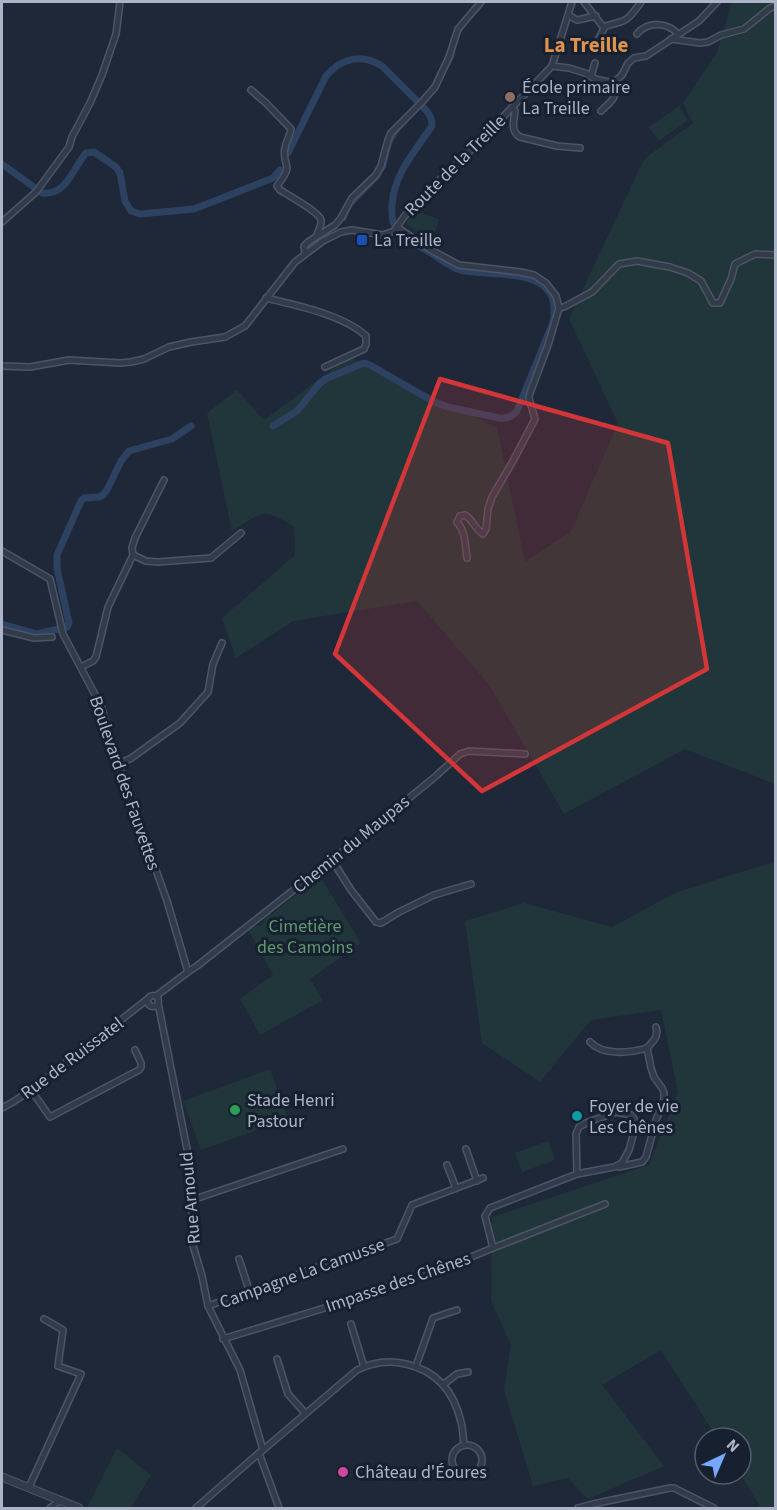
<svg xmlns="http://www.w3.org/2000/svg" width="777" height="1510" font-family="'Source Sans 3',sans-serif">
	<style>
		.green { fill: #20363a }
		.lines { fill: none; stroke-linecap: round; stroke-linejoin: round }
		.stream { stroke: #2d4160; stroke-width: 2 }
		.canal { stroke: #2d4160; stroke-width: 7 }
		.minor-casing { stroke: #4c5565; stroke-width: 8 }
		.tertiary-casing { stroke: #4c5565; stroke-width: 9 }
		.minor { stroke: #323b4a; stroke-width: 5 }
		.tertiary { stroke: #323b4a; stroke-width: 7 }
		.marked { fill: #d23638; fill-opacity: 0.2; stroke: #d23638; stroke-width: 4.5; stroke-linejoin: round }
		.education-dot { fill: #8d6e63; stroke: #17202e; stroke-width: 2 }
		.transit-dot { fill: #1a4fb4; stroke: #17202e; stroke-width: 2 }
		.leisure-dot { fill: #2e9e5b; stroke: #17202e; stroke-width: 2 }
		.culture-dot { fill: #0f9aa8; stroke: #17202e; stroke-width: 2 }
		.hotel-dot { fill: #d1479c; stroke: #17202e; stroke-width: 2 }
		.labels { text-anchor: middle; stroke-width: 6; stroke-linejoin: round; paint-order: stroke }
		.poi-label { font-size: 18px; fill: #acb5c7; stroke: #17202e; text-anchor: start }
		.street-label { font-size: 18px; fill: #acb5c7; stroke: #17202e }
		.park-label { font-size: 18px; fill: #619970; stroke: #17202e }
		.quarter-label { font-size: 21px; font-weight: bold; fill: #df934f; stroke: #17202e }
	</style>
	<rect width="100%" height="100%" fill="#1e2839"/>
	<g class="green">
		<path d="M732,2h43v782l-90,-35 -121,65 -75,-129 -72,-84 -124,20 -57,37 -14,-40 73,-63 -1,-28c-32,-21 -31,-15 -62,4l-25,-118 30,-23 27,30 85,-63 54,24 94,47 28,134 46,-31 47,-108 -49,-104 75,-160 49,-36 -10,-20 34,-51z"/>
		<polygon points="679,106 688,120 659,141 649,127"/>
		<polygon points="414,210 439,219 432,240 405,224"/>
		<polygon points="775,859 775,1508 755,1508 760,1506 740,1474 741,1474 741,1438 717,1438 661,1350 602,1385 664,1466 588,1499 568,1478 533,1486 504,1390 511,1344 491,1301 492,1217 649,1165 678,1092 661,1010 591,1020 540,1082 482,1043 465,921 524,903 612,927 677,892 774,862"/>
		<polygon points="320,876 361,943 310,979 323,1000 260,1035 240,999 273,975 248,929 254,924 256,926 261,925 264,921 264,917 270,912 272,914"/>
		<polygon points="270,1069 288,1119 201,1150 183,1101"/>
		<polygon points="548,1141 555,1160 522,1172 515,1153"/>
		<polygon points="117,1448 151,1475 131,1508 87,1508"/>
	</g>
	<g class="lines">
		<g class="stream">
			<polyline points="459,34 466,23 485,2"/>
			<polyline points="439,84 453,57 455,45"/>
			<polyline points="345,220 350,207 378,178 385,167 391,143 399,130 412,115"/>
		</g>
		<g class="canal">
			<path d="M2,164l40,29c25,3 31,-25 44,-40l8,-1 22,15 4,6 5,28 6,10 9,3 54,-5 79,-31 7,-8"/>
			<path d="M273,426l24,-15 22,-27 6,-5 39,-16 6,2 64,37 14,5 51,11c7,1 13,-1 18,-7l36,-89c12,-58 -59,-44 -93,-52 -11,-3 -22,-13 -32,-19 -8,-4 -16,-9 -24,-13 -11,-10 -13,-19 -12,-33 2,-31 23,-54 40,-79 0,-8 -2,-11 -7,-17l-43,-43c-20,-13 -41,-8 -56,10l-38,77"/>
			<polyline points="2,624 37,634 67,627 69,623 57,568 57,555 81,501 84,498 99,497 103,495 107,490 121,461 129,451 172,439 191,426"/>
		</g>
		<defs>
			<g id="minor">
				<path d="M584,2l20,26 2,-2c23,-6 21,-5 35,-24"/>
				<polyline points="568,15 577,20 596,16"/>
				<path d="M637,34c11,-13 30,-12 41,0"/>
				<polyline points="671,39 700,43 708,42 721,35 744,29 770,8 776,6"/>
				<polyline points="581,44 594,49 604,28"/>
				<polyline points="552,66 569,68 585,73 595,79 613,83"/>
				<polyline points="591,76 595,63"/>
				<polyline points="613,83 622,75 628,63 634,58 646,56 699,21 717,2"/>
				<path d="M251,90l15,13 25,26c-1,7 -5,12 -6,19 -2,8 1,13 2,20 0,6 -7,13 -10,18l3,4c8,5 39,22 41,30 1,4 -3,11 -4,15"/>
				<path d="M512,107l3,4c-1,10 -5,20 5,26l37,9 23,2"/>
				<path d="M601,111c11,-11 17,-12 12,-28"/>
				<polyline points="2,222 36,192 69,147 72,137 90,103 102,75 116,34 120,2"/>
				<path d="M397,227l34,23 28,15 61,7 14,3 12,8 10,13 3,12 -11,37 -18,48 -1,5 6,21 -22,42 -21,36 -4,12 -2,20 -3,5c-8,-5 -10,-14 -18,-19l-5,1 -3,6c9,10 8,23 10,36"/>
				<polyline points="305,253 304,246 308,242 335,225 341,218 352,198 376,175 381,166 388,140 391,133 421,103 435,87 449,57 458,29 481,2"/>
				<path d="M266,298c29,7 78,17 100,38v8l-2,5 -39,18"/>
				<polyline points="559,308 564,307 592,292 619,264 637,261 670,267 688,273 701,281 713,303 720,303 731,279 735,264 755,254 776,255"/>
				<polyline points="2,366 30,367 69,360 120,363 131,362 144,359 169,347 191,342 225,337 245,326 295,262 323,241 341,232 352,230 383,235 394,231 411,207 472,149 552,66 572,2"/>
				<polyline points="2,551 50,579 63,634 101,706 105,718 111,753 118,763 167,901 188,972 156,996"/>
				<polyline points="133,555 146,561 158,562 211,558 241,533"/>
				<polyline points="2,630 34,638 52,637"/>
				<polyline points="81,667 93,661 96,657 108,607 133,555 132,548 135,538 164,480"/>
				<polyline points="118,763 130,759 180,723 208,692 213,664 222,643"/>
				<polyline points="332,860 351,890 376,922 381,923 399,912 434,895 471,884"/>
				<polyline points="188,972 197,966 375,826 436,776 460,754 469,751 525,754"/>
				<circle cx="153" cy="1001" r="5.5"/>
				<polyline points="158,1003 189,1159 192,1200 192,1242 202,1276 208,1306 240,1370 263,1450 259,1453 279,1508"/>
				<path d="M590,1042c13,14 40,11 57,6"/>
				<polyline points="31,1090 50,1117 139,1070 141,1067 141,1063 135,1050"/>
				<polyline points="2,1108 13,1102 31,1090 149,998"/>
				<polyline points="466,1149 477,1181"/>
				<polyline points="447,1165 456,1188"/>
				<path d="M619,1167l23,-5 4,-5 10,-37 8,-21v-6l-2,-5 -8,-11 -3,-9 -4,-20c6,-7 12,-11 9,-21"/>
				<polyline points="192,1200 343,1149"/>
				<polyline points="493,1248 605,1204"/>
				<polyline points="239,1259 250,1293"/>
				<polyline points="208,1306 397,1239 412,1205 483,1178"/>
				<polyline points="351,1324 364,1367"/>
				<polyline points="223,1339 341,1303 471,1257 493,1248 485,1216 490,1208 577,1174 614,1167 622,1163 629,1150 636,1125 634,1119 631,1115 616,1112 586,1123 579,1127 576,1134 577,1174"/>
				<polyline points="277,1359 288,1394 305,1413"/>
				<polyline points="416,1366 433,1318 457,1310"/>
				<polyline points="444,1384 457,1374 468,1372"/>
				<circle cx="467" cy="1460" r="15"/>
				<path d="M263,1450l94,-80c16,-8 32,-10 49,-6 31,7 48,27 55,58 2,7 2,15 3,23"/>
				<polyline points="29,1487 81,1374 58,1366 63,1330 44,1319"/>
				<polyline points="50,1508 61,1500"/>
				<polyline points="196,1508 259,1453"/>
				<polyline points="578,1508 593,1504 670,1488 674,1488 714,1508"/>
			</g>
			<polyline id="tertiary" points="2,1477 79,1508"/>
		</defs>
		<use href="#minor" class="minor-casing"/>
		<use href="#tertiary" class="tertiary-casing"/>
		<use href="#minor" class="minor"/>
		<use href="#tertiary" class="tertiary"/>
	</g>
	<path class="marked" d="M440,379l228,64 39,226 -225,122 -147,-137z"/>
	<circle class="education-dot" cx="510" cy="97" r="6"/>
	<rect class="transit-dot" x="356" y="234" width="12" height="12" rx="3"/>
	<circle class="leisure-dot" cx="235" cy="1110" r="6"/>
	<circle class="culture-dot" cx="577" cy="1116" r="6"/>
	<circle class="hotel-dot" cx="343" cy="1472" r="6"/>
	<g class="labels">
		<g class="poi-label">
			<text x="522" y="93">École primaire<tspan x="522" dy="21">La Treille</tspan></text>
			<text x="374" y="246">La Treille</text>
			<text x="247" y="1106">Stade Henri<tspan x="247" dy="21">Pastour</tspan></text>
			<text x="589" y="1112">Foyer de vie<tspan x="589" dy="21">Les Chênes</tspan></text>
			<text x="355" y="1478">Château d'Éoures</text>
		</g>
		<g class="street-label">
			<text transform="translate(455 165) rotate(-45)" y="6">Route de la Treille</text>
			<text transform="translate(125 783) rotate(71)" y="6">Boulevard des Fauvettes</text>
			<text transform="translate(351 844) rotate(-39)" y="6">Chemin du Maupas</text>
			<text transform="translate(72 1058) rotate(-37)" y="6">Rue de Ruissatel</text>
			<text transform="translate(190 1198) rotate(-95)" y="6">Rue Arnould</text>
			<text transform="translate(302 1273) rotate(-20)" y="6">Campagne La Camusse</text>
			<text transform="translate(398 1282) rotate(-19)" y="6">Impasse des Chênes</text>
		</g>
		<g class="park-label">
			<text x="305" y="932">Cimetière<tspan x="305" dy="21">des Camoins</tspan></text>
		</g>
		<g class="quarter-label">
			<text x="586" y="52">La Treille</text>
		</g>
	</g>
	<rect width="777" height="1510" fill="none" stroke="#acb5c7" stroke-width="6"/>
	<g transform="translate(723 1456) rotate(44)"><circle r="28" fill="#17202e" stroke="#535c6b" stroke-width="1.5"/>
	<path d="M0-4.5L10 22L0 15L-10 22Z" fill="#78a7ff"/>
	<text y="-9" font-size="16" font-weight="bold" text-anchor="middle" fill="#acb5c7">N</text>
	</g>
</svg>
